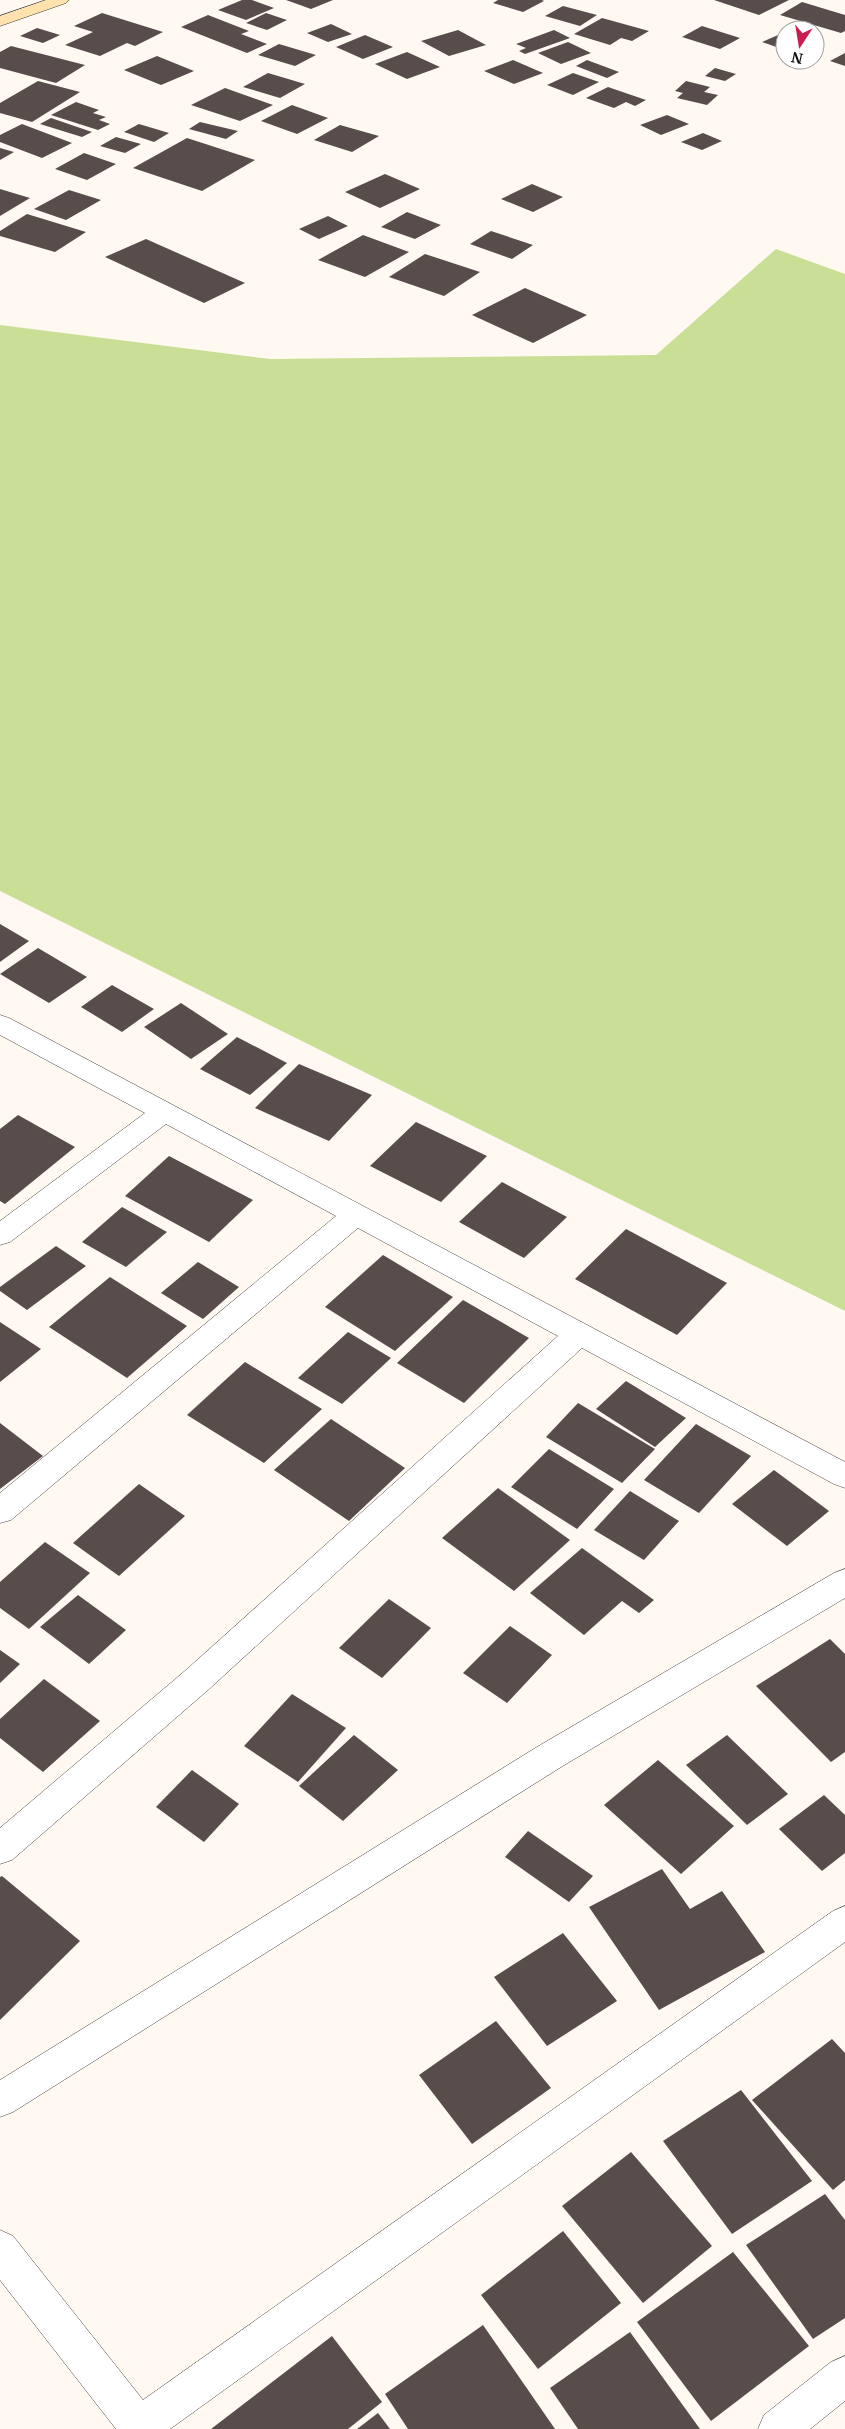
<svg xmlns="http://www.w3.org/2000/svg" width="845" height="2429" font-family="Merriweather,serif">
	<style>
		.forest { fill: #c9df96 }
		.building { fill: #594d4b }
		.lines { fill: none; stroke-linecap: round; stroke-linejoin: round }
		.street-casing { stroke: #434343; stroke-width: 1 }
		.secondary-casing { stroke: #323232; stroke-width: 1 }
		.street { fill: #fff; fill-rule: evenodd }
		.secondary { fill: #ffe2ad; fill-rule: evenodd }
	</style>
	<rect width="100%" height="100%" fill="#fff9f2"/>
	<polygon class="forest" points="776,249 845,274 845,1311 0,891 0,325 270,359 656,355"/>
	<g class="building">
		<polygon points="242,0 252,0 274,8 246,20 218,10"/>
		<polygon points="286,0 333,0 311,9"/>
		<polygon points="498,0 542,0 544,1 523,12 493,3"/>
		<polygon points="714,0 789,0 759,15"/>
		<polygon points="802,2 845,15 845,31 841,33 780,15"/>
		<polygon points="563,6 597,15 580,26 545,16"/>
		<polygon points="102,13 163,32 135,46 127,43 100,56 65,45 93,32 74,26"/>
		<polygon points="266,13 287,20 267,30 246,23"/>
		<polygon points="208,15 249,31 241,34 267,44 247,53 181,27"/>
		<polygon points="602,18 649,31 632,41 621,38 610,45 574,34"/>
		<polygon points="331,24 352,34 328,42 307,33"/>
		<polygon points="702,26 740,38 720,49 682,37"/>
		<polygon points="37,28 60,35 43,43 20,36"/>
		<polygon points="458,30 486,45 449,56 421,41"/>
		<polygon points="554,30 570,38 525,54 519,51 526,48 516,44"/>
		<polygon points="785,32 785,50 762,42"/>
		<polygon points="365,35 393,47 363,59 336,47"/>
		<polygon points="568,42 591,53 561,64 538,53"/>
		<polygon points="279,44 316,55 295,66 258,55"/>
		<polygon points="11,46 85,65 56,83 0,68 0,52"/>
		<polygon points="407,52 440,67 407,79 375,64"/>
		<polygon points="845,53 845,66 830,61"/>
		<polygon points="157,56 194,71 161,85 124,70"/>
		<polygon points="513,60 543,73 514,84 484,71"/>
		<polygon points="587,60 619,72 607,78 576,66"/>
		<polygon points="715,68 736,74 725,81 705,76"/>
		<polygon points="268,73 305,84 280,98 243,87"/>
		<polygon points="573,73 599,82 573,95 547,85"/>
		<polygon points="38,81 80,92 32,122 0,113 0,103"/>
		<polygon points="686,81 710,87 704,92 718,95 707,105 677,98 683,93 675,91"/>
		<polygon points="608,87 646,100 635,106 626,102 614,108 586,98"/>
		<polygon points="225,88 273,105 240,121 191,105"/>
		<polygon points="76,102 99,110 93,113 106,117 99,120 110,124 98,130 51,115"/>
		<polygon points="292,105 328,118 297,134 261,121"/>
		<polygon points="667,115 689,124 661,135 640,125"/>
		<polygon points="51,118 92,132 82,137 40,124"/>
		<polygon points="200,122 238,131 226,139 189,129"/>
		<polygon points="22,124 72,143 42,158 0,142 0,135"/>
		<polygon points="139,124 169,133 154,142 124,132"/>
		<polygon points="340,125 379,136 352,152 314,140"/>
		<polygon points="703,133 722,141 702,150 681,142"/>
		<polygon points="116,137 141,144 125,153 100,146"/>
		<polygon points="187,138 255,160 202,191 133,168"/>
		<polygon points="0,148 14,152 0,160"/>
		<polygon points="84,153 116,164 87,180 55,169"/>
		<polygon points="385,174 420,189 380,208 345,192"/>
		<polygon points="532,184 563,197 533,212 501,199"/>
		<polygon points="0,189 30,198 0,216"/>
		<polygon points="69,190 101,200 66,220 34,209"/>
		<polygon points="407,212 441,225 415,239 381,227"/>
		<polygon points="27,214 86,232 55,252 0,236 0,231"/>
		<polygon points="328,216 348,226 319,239 299,229"/>
		<polygon points="491,231 533,245 512,259 470,244"/>
		<polygon points="363,235 409,252 365,277 318,260"/>
		<polygon points="146,239 245,283 204,303 105,257"/>
		<polygon points="425,254 480,272 444,296 389,277"/>
		<polygon points="525,288 587,315 533,343 472,315"/>
		<polygon points="0,924 29,941 0,962"/>
		<polygon points="38,948 87,977 49,1003 0,974"/>
		<polygon points="112,985 154,1009 122,1032 81,1007"/>
		<polygon points="181,1003 228,1034 191,1059 144,1027"/>
		<polygon points="237,1037 287,1063 250,1095 200,1069"/>
		<polygon points="299,1064 372,1095 329,1141 255,1108"/>
		<polygon points="18,1115 75,1147 5,1204 0,1201 0,1129"/>
		<polygon points="416,1122 487,1156 441,1202 370,1166"/>
		<polygon points="169,1156 253,1200 209,1242 125,1196"/>
		<polygon points="502,1182 567,1217 524,1258 459,1222"/>
		<polygon points="122,1207 167,1232 126,1267 82,1242"/>
		<polygon points="626,1229 727,1283 677,1335 575,1279"/>
		<polygon points="56,1246 86,1266 27,1310 0,1291 0,1287"/>
		<polygon points="383,1255 453,1297 395,1351 325,1307"/>
		<polygon points="198,1262 239,1287 203,1319 161,1293"/>
		<polygon points="110,1277 187,1326 127,1378 49,1327"/>
		<polygon points="463,1300 529,1338 464,1403 397,1363"/>
		<polygon points="0,1322 41,1349 0,1382"/>
		<polygon points="348,1332 391,1358 342,1404 298,1378"/>
		<polygon points="245,1362 322,1409 264,1463 187,1415"/>
		<polygon points="626,1381 686,1418 655,1447 596,1409"/>
		<polygon points="578,1403 655,1449 622,1483 546,1437"/>
		<polygon points="331,1419 405,1468 349,1521 274,1470"/>
		<polygon points="0,1423 43,1456 0,1489"/>
		<polygon points="696,1424 751,1456 699,1513 644,1480"/>
		<polygon points="549,1449 614,1489 577,1529 511,1487"/>
		<polygon points="774,1470 829,1511 787,1546 732,1504"/>
		<polygon points="139,1484 185,1516 119,1576 73,1543"/>
		<polygon points="498,1488 570,1540 514,1591 442,1538"/>
		<polygon points="630,1491 679,1521 644,1560 594,1530"/>
		<polygon points="45,1542 90,1573 29,1629 0,1608 0,1582"/>
		<polygon points="582,1548 654,1600 639,1613 622,1601 584,1635 530,1593"/>
		<polygon points="78,1595 126,1630 89,1664 40,1627"/>
		<polygon points="389,1599 431,1628 382,1678 339,1648"/>
		<polygon points="510,1626 552,1655 507,1703 463,1673"/>
		<polygon points="830,1639 845,1654 845,1752 831,1762 756,1686"/>
		<polygon points="0,1650 20,1664 0,1683"/>
		<polygon points="44,1679 100,1721 43,1772 0,1738 0,1719"/>
		<polygon points="292,1694 346,1728 298,1782 244,1746"/>
		<polygon points="354,1735 398,1770 343,1821 299,1786"/>
		<polygon points="727,1735 788,1794 747,1825 686,1765"/>
		<polygon points="658,1760 734,1826 681,1874 604,1805"/>
		<polygon points="192,1770 239,1804 204,1842 156,1807"/>
		<polygon points="824,1795 845,1815 845,1853 822,1871 779,1829"/>
		<polygon points="528,1831 593,1876 569,1902 505,1857"/>
		<polygon points="662,1869 690,1909 722,1891 765,1952 659,2010 589,1907"/>
		<polygon points="2,1876 80,1941 0,2020 0,1877"/>
		<polygon points="563,1933 617,2001 547,2046 494,1977"/>
		<polygon points="496,2021 551,2088 472,2144 419,2075"/>
		<polygon points="832,2039 845,2053 845,2180 833,2190 752,2100"/>
		<polygon points="741,2090 812,2181 732,2234 663,2141"/>
		<polygon points="631,2152 712,2246 643,2303 562,2206"/>
		<polygon points="825,2194 845,2220 845,2318 813,2339 746,2245"/>
		<polygon points="563,2231 621,2303 538,2369 481,2295"/>
		<polygon points="733,2252 809,2346 711,2421 637,2322"/>
		<polygon points="483,2325 555,2429 408,2429 385,2394"/>
		<polygon points="630,2332 700,2429 578,2429 550,2388"/>
		<polygon points="332,2336 382,2402 348,2429 211,2429"/>
		<polygon points="378,2413 390,2429 357,2429"/>
	</g>
	<g class="lines">
		<defs>
			<g id="street">
				<polygon points="0,1015 9,1018 845,1462 845,1488 834,1484 582,1348 208,1690 12,1860 0,1864 0,1828 186,1670 558,1336 358,1228 11,1520 0,1523 0,1493 336,1216 166,1124 10,1242 0,1245 0,1221 145,1113 0,1035"/>
				<polygon points="845,1569 845,1598 561,1767 13,2112 0,2117 0,2080 537,1747 834,1573"/>
				<polygon points="845,1906 845,1942 170,2429 116,2429 0,2280 0,2230 13,2236 143,2400 833,1911"/>
				<polygon points="845,2356 845,2401 810,2429 758,2429 764,2415 831,2362"/>
			</g>
			<polygon id="secondary" points="46,0 69,0 66,3 0,26 0,16"/>
		</defs>
		<use href="#street" class="street-casing"/>
		<use href="#secondary" class="secondary-casing"/>
		<use href="#street" class="street"/>
		<use href="#secondary" class="secondary"/>
	</g>
	<g transform="translate(800 45) rotate(192)"><circle r="24" fill="#ffffff" stroke="#9f9f9f"/>
	<path d="M0-4L9 19L0 12L-9 19Z" fill="#cb1c50"/>
	<text y="-8" font-size="14" font-weight="bold" text-anchor="middle" fill="#101010">N</text>
	</g>
</svg>
